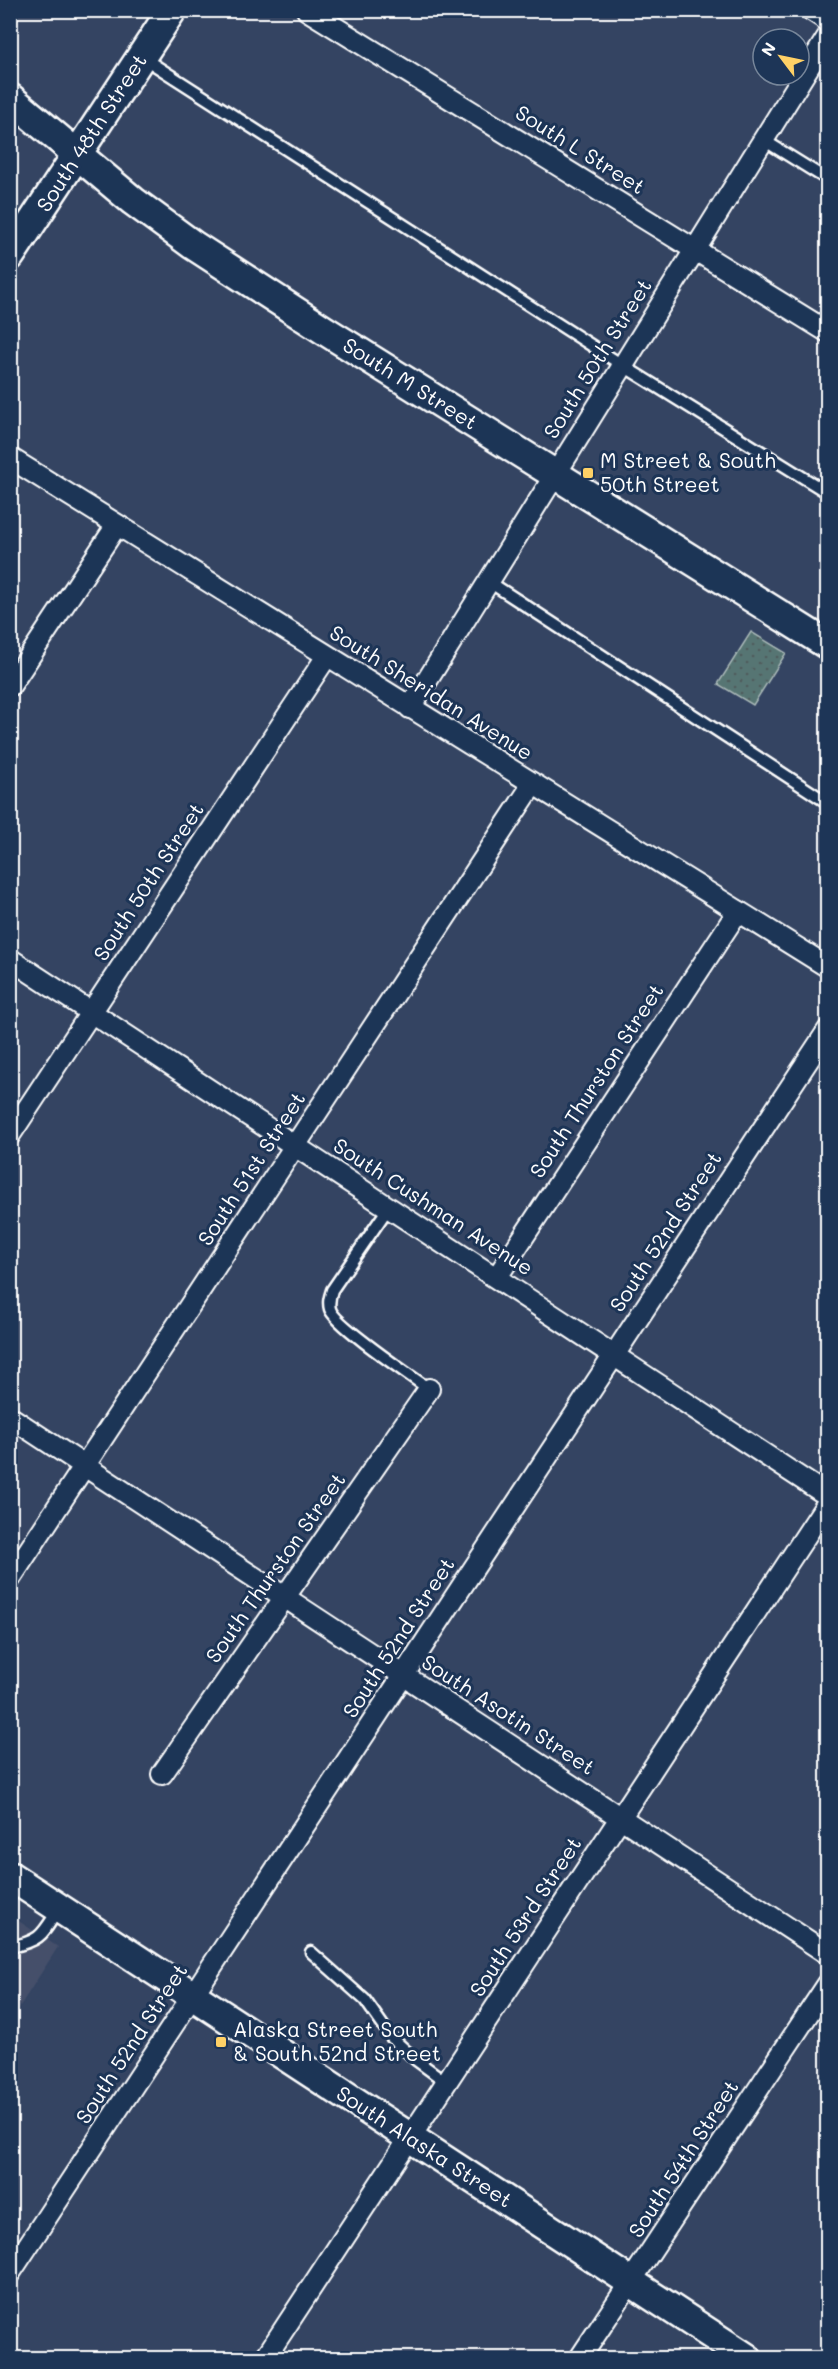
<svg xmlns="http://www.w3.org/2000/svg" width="838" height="2369" font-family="Mali,sans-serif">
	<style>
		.built { fill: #444f6a }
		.grass { fill: url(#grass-dots); stroke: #abbab9; stroke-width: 1.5 }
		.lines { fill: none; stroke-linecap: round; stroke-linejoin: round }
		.lane-casing { stroke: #fff; stroke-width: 15 }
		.street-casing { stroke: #fff; stroke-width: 24 }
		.secondary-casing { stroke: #fff; stroke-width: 33 }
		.lane { stroke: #1d3557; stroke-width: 10 }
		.street { stroke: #1d3557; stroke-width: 20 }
		.secondary { stroke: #1d3557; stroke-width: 28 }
		.poi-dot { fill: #ffd166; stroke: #1d3557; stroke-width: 2 }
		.labels { text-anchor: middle; stroke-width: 6; stroke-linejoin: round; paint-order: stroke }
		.street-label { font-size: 21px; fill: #fff; stroke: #1d3557 }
		.poi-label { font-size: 21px; fill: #fff; stroke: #1d3557; text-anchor: start }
	</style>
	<defs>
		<pattern id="grass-dots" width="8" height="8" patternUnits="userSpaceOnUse" patternTransform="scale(1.5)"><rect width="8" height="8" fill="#577573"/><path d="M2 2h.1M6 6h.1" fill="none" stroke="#505c5c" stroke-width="1.8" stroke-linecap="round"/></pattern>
	</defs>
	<rect width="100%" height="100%" fill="#344462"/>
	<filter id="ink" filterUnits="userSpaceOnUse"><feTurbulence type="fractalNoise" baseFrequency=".0167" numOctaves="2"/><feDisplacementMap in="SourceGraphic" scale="12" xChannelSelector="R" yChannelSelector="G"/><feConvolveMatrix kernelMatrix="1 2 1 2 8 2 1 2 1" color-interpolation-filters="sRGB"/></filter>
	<g filter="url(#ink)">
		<polygon class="built" points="11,1916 58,1947 11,2020"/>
		<polygon class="grass" points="751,632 786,653 753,705 718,684"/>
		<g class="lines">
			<defs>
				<g id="lane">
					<polyline points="142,57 622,365 828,493"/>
					<polyline points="762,139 828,180"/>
					<polyline points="488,581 828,803"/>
					<path d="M389,1207l-57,83c-2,6 -4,12 -2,19 4,15 81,67 99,80"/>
					<path d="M10,1947c31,-6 32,-12 48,-37"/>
					<polyline points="311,1952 365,2000 391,2037 416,2060 446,2082"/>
				</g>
				<g id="street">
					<polyline points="307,10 828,332"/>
					<polyline points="811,10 828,21"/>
					<polyline points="10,458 828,967"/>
					<polyline points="10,686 117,525"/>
					<polyline points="410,708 828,36"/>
					<polyline points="10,959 828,1496"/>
					<polyline points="10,1135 327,656"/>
					<polyline points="497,1277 738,911"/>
					<polyline points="10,1417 828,1954"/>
					<polyline points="10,1579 533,784"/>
					<polyline points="162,1774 429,1389"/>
					<polyline points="10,2273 828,1030"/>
					<polyline points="265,2358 828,1502"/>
					<polyline points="580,2358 828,1984"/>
				</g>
				<g id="secondary">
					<polyline points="10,98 133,201 193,245 324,330 828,645"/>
					<polyline points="10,256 172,10"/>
					<polyline points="10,1876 747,2358"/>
				</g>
			</defs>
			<use href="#lane" class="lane-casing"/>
			<use href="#street" class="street-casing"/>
			<use href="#secondary" class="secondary-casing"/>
			<use href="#lane" class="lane"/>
			<use href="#street" class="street"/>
			<use href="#secondary" class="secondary"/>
		</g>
	</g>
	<g class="poi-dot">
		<rect x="582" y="467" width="12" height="12" rx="3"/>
		<rect x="215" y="2036" width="12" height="12" rx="3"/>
	</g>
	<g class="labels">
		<g class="street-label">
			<text transform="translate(92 133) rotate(-57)" y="7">South 48th Street</text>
			<text transform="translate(580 150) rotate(32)" y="7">South L Street</text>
			<text transform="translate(598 359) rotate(-58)" y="7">South 50th Street</text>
			<text transform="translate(410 384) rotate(32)" y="7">South M Street</text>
			<text transform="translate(431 693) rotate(32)" y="7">South Sheridan Avenue</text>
			<text transform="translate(149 882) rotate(-57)" y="7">South 50th Street</text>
			<text transform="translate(597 1081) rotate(-57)" y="7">South Thurston Street</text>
			<text transform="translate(252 1169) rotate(-57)" y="7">South 51st Street</text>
			<text transform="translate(433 1207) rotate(33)" y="7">South Cushman Avenue</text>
			<text transform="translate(666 1232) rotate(-57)" y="7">South 52nd Street</text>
			<text transform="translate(276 1568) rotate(-55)" y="7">South Thurston Street</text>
			<text transform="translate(399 1638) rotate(-57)" y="7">South 52nd Street</text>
			<text transform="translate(508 1715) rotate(33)" y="7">South Asotin Street</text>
			<text transform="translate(526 1917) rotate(-57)" y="7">South 53rd Street</text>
			<text transform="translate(132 2044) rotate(-57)" y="7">South 52nd Street</text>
			<text transform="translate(424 2147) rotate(33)" y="7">South Alaska Street</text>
			<text transform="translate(684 2159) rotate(-57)" y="7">South 54th Street</text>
		</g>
		<g class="poi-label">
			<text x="600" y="468">M Street &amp; South<tspan x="600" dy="24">50th Street</tspan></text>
			<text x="233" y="2037">Alaska Street South<tspan x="233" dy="24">&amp; South 52nd Street</tspan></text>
		</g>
	</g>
	<rect width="838" height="2369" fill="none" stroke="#1d3557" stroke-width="36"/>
	<rect x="18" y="18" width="802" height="2333" fill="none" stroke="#fff" stroke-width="2" filter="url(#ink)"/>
	<g transform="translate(781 57) rotate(302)"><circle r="28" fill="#1d3557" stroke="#77869a" stroke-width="1.5"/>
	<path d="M0-4.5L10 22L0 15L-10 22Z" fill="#ffd166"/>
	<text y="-9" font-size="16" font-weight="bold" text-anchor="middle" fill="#ffffff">N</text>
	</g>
</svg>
